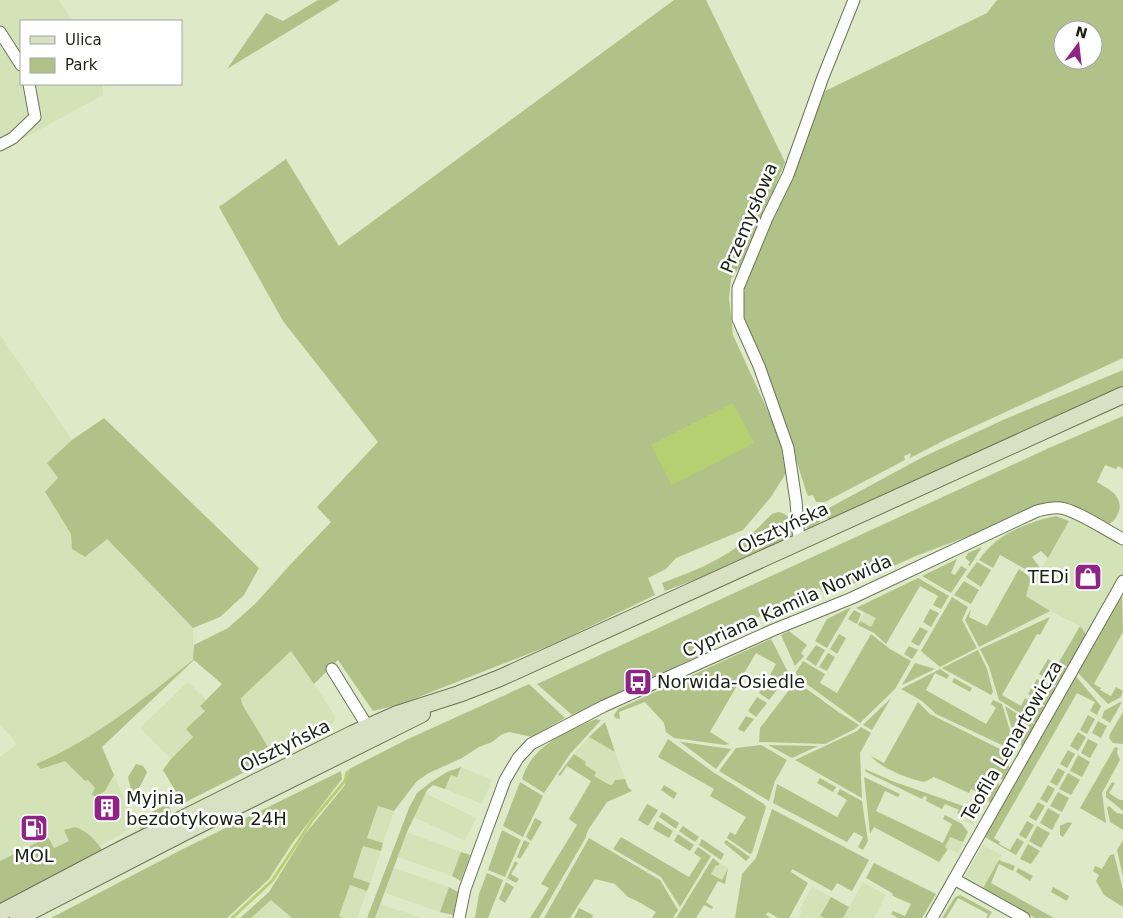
<svg xmlns="http://www.w3.org/2000/svg" width="1123" height="918" font-family="'DejaVu Sans',sans-serif">
	<style>
		.built { fill: #d4e2b8 }
		.green { fill: #b1c288; fill-rule: evenodd }
		.water { fill: #b5d070 }
		.lines { fill: none; stroke-linecap: round; stroke-linejoin: round }
		.stream { stroke: #b5d070; stroke-width: 3 }
		.street-casing { stroke: #6b7556; stroke-width: 13 }
		.secondary-casing { stroke: #6b7556; stroke-width: 18 }
		.street { stroke: #fff; stroke-width: 11 }
		.secondary { stroke: #d9e0c4; stroke-width: 16 }
		.labels { text-anchor: middle; stroke-width: 5; stroke-linejoin: round; paint-order: stroke }
		.street-label { font-size: 18px; fill: #1c2013; stroke: #fff }
		.poi-label { font-size: 18px; fill: #1c2013; stroke: #fff; text-anchor: start }
	</style>
	<rect width="100%" height="100%" fill="#dee9c7"/>
	<g class="built">
		<polygon points="0,0 59,0 72,21 21,21 21,84 103,84 103,95 0,151"/>
		<polygon points="0,335 72,440 47,463 59,478 45,493 71,534 72,549 85,557 106,539 193,628 194,660 106,727 64,753 37,764 41,769 65,761 85,781 88,780 95,788 105,791 114,776 137,825 100,846 81,829 64,830 70,841 54,848 48,837 0,861 0,757 17,744 0,724"/>
		<polygon points="1072,517 1123,545 1123,594 1096,641 1088,637 1080,626 1050,611 1026,596 1031,578 1036,575 1041,569"/>
		<polygon points="866,611 877,618 871,627 860,621"/>
		<polygon points="292,650 336,718 327,731 274,757 242,704 241,698"/>
		<polygon points="188,682 206,700 200,706 205,711 194,737 171,759 140,728"/>
		<polygon points="589,737 615,752 625,779 615,780 613,784 610,785 593,776 584,765 586,762 574,754"/>
		<polygon points="461,767 492,780 482,804 445,789 451,774 457,777"/>
		<polygon points="989,768 1003,776 996,787 983,780"/>
		<polygon points="976,791 990,798 984,809 970,801"/>
		<polygon points="425,793 476,818 465,841 414,817"/>
		<polygon points="378,806 394,811 383,843 367,838"/>
		<polygon points="969,808 978,812 972,825 962,820"/>
		<polygon points="407,832 461,852 452,876 398,857"/>
		<polygon points="950,836 963,842 958,853 945,847"/>
		<polygon points="364,845 381,851 370,883 353,877"/>
		<polygon points="983,845 1002,855 983,888 964,878"/>
		<polygon points="719,863 728,868 722,880 711,874 716,864 718,865"/>
		<polygon points="394,868 449,887 440,912 385,893"/>
		<polygon points="863,882 886,895 874,918 843,918"/>
		<polygon points="350,885 367,891 357,918 343,918 339,916"/>
		<polygon points="812,887 831,897 820,915 825,918 798,918 802,911 800,909"/>
		<polygon points="271,900 292,918 251,918"/>
		<polygon points="379,904 422,918 375,918"/>
	</g>
	<g class="green">
		<polygon points="318,0 340,0 227,69 266,13 283,21"/>
		<path d="M674,0h32l79,162 -38,95 -16,22 -2,19 4,37 46,100 7,38 -15,24 -28,33 -67,28 -10,11 -18,9 7,17 -99,48 -155,61 -28,7 -35,-51 -24,24 -23,-33 -50,47 1,6 32,53 -94,48 -7,-12 3,-1 -13,-22 8,-11 22,-22 -7,-8 19,-18 -5,-5 22,-22 -28,-24 -92,87 12,28 -9,16 -10,6 -3,-3 3,-6 -7,-8 -3,1 -20,-20 -24,8 -5,-5c59,-25 107,-65 157,-104l1,-15 34,-17 29,-26 32,-36 42,-44 -14,-15 61,-65 -95,-121 -64,-114 67,-48 53,87z"/>
		<path d="M997,0h126v358l-176,81 -37,19 1,-5 -7,3 1,4 -80,42h-9l-3,-7 -5,1 -3,-8 -27,-86 -34,-80 -1,-18 2,-17 80,-196 162,-78zM1063,30h30v30h-30z"/>
		<polygon points="1123,370 1123,388 830,520 825,516 827,509 923,457 1003,420"/>
		<path d="M1123,416v53l-5,-3 -2,3 -11,-4 -8,17c11,7 26,13 22,29 -3,6 -4,10 -10,13l-40,-19 -19,-3 -11,3 -44,21 -79,30 -90,40 -7,-8 -122,59 4,8 -129,60 -35,-31 512,-236z"/>
		<polygon points="104,418 259,568 244,595 220,617 193,628 107,539 85,557 72,549 71,534 45,492 58,478 47,463 72,440"/>
		<path d="M778,512c10,1 17,11 18,21l-68,34 -63,24 -3,-8c26,-10 54,-20 76,-37 13,-10 23,-22 34,-32z"/>
		<path d="M1056,516l13,5 -21,37 -7,-7 -9,6 9,12 -5,6 -36,-20 -7,13 -14,-8c16,-25 48,-38 77,-44z"/>
		<polygon points="813,517 819,518 820,522 809,528 807,528 806,522"/>
		<polygon points="982,547 970,566 968,565 970,562 965,558 968,553"/>
		<polygon points="957,559 951,573 955,575 961,566 967,569 951,593 922,576"/>
		<polygon points="977,562 991,570 981,587 966,577"/>
		<polygon points="1019,569 1031,578 1026,596 1050,611 979,647 965,620 971,609 969,617 987,626"/>
		<polygon points="918,578 949,596 941,609 933,605 938,596 920,586 886,644 874,633 858,625 860,621 871,627 876,618 856,608"/>
		<polygon points="964,581 979,590 971,604 954,595"/>
		<polygon points="1122,596 1123,632 1094,684 1101,688 1100,690 1111,696 1116,687 1123,691 1121,697 1108,704 1077,672"/>
		<polygon points="952,597 968,607 962,620 977,648 940,667 921,651"/>
		<polygon points="851,607 827,648 815,641 827,619"/>
		<polygon points="930,609 939,613 931,627 923,622"/>
		<polygon points="854,610 861,614 857,624 848,619"/>
		<polygon points="1050,617 1040,635 1037,634 1002,695 1021,706 1025,698 1033,703 1025,716 999,700 989,667 980,649"/>
		<polygon points="1080,626 1088,637 1070,668 1059,662"/>
		<polygon points="920,627 928,631 919,646 911,642"/>
		<polygon points="789,631 807,645 801,653 804,656 795,666 781,635"/>
		<polygon points="839,634 846,638 837,654 830,649"/>
		<polygon points="871,634 890,649 911,661 895,689 860,723 797,677 796,672 803,661 825,674 820,683 837,693"/>
		<polygon points="771,639 789,674 783,682 770,675 776,664 756,653 710,732 729,744 725,745 674,738 666,732 664,723 645,702 619,712 620,719 615,718 614,715 618,709"/>
		<polygon points="816,645 825,650 816,666 806,659"/>
		<polygon points="909,646 918,650 912,659 904,654"/>
		<polygon points="978,650 987,669 993,692 991,695 942,668"/>
		<polygon points="828,653 835,657 827,671 819,667"/>
		<polygon points="1048,659 1056,664 1047,679 1039,674"/>
		<polygon points="915,663 935,669 902,685"/>
		<polygon points="1058,665 1069,670 1058,687 1049,681"/>
		<polygon points="940,669 949,675 947,679 935,673 926,690 986,724 996,708 991,704 993,700 1002,704 1011,734 1004,746 936,714 922,701 901,689"/>
		<polygon points="1074,674 1101,706 1097,715 1090,711 1095,702 1077,693 994,838 1000,842 999,844 1010,850 1017,838 1024,842 1016,855 1014,854 985,837 983,832"/>
		<polygon points="954,678 972,688 970,692 952,682"/>
		<polygon points="768,679 781,685 769,700 759,693"/>
		<polygon points="1037,679 1044,683 1036,699 1028,694"/>
		<polygon points="796,681 837,711 859,725 855,729 825,744 759,742 760,728"/>
		<polygon points="1047,683 1057,689 1047,707 1037,701"/>
		<polygon points="529,684 565,718 532,737 509,732 501,735 492,742 479,747 462,758 429,773 417,781 394,811 378,806 367,838 383,843 381,851 363,846 353,877 370,883 367,891 350,885 339,916 343,918 292,918 271,900 251,918 240,918 269,892 305,834 345,785 349,769 408,739"/>
		<polygon points="757,697 767,703 756,717 748,711"/>
		<polygon points="891,698 872,730 863,725"/>
		<path d="M918,702l12,12 70,35 10,19 -6,12 -3,-1 1,-3 -13,-7 -6,10 13,8 2,-3 3,2 -9,17 -4,-2 1,-3 -18,-9 -2,4 -35,-16 -10,5c-15,-3 -44,-14 -53,-26l13,7z"/>
		<polygon points="1036,702 1046,709 1037,724 1027,718"/>
		<polygon points="1120,702 1122,702 1110,723 1102,718 1104,711"/>
		<polygon points="1005,706 1024,718 1014,735"/>
		<polygon points="1123,712 1123,744 1113,743 1109,738 1110,734"/>
		<polygon points="1088,715 1095,719 1087,734 1080,730"/>
		<polygon points="746,716 754,719 744,732 738,729"/>
		<path d="M596,719l5,1 -31,34 -26,39 -22,-14c10,-34 44,-47 74,-60z"/>
		<polygon points="1026,719 1036,725 1022,747 1016,737"/>
		<polygon points="1098,721 1107,726 1101,738 1092,733"/>
		<polygon points="605,722 615,752 589,737"/>
		<polygon points="861,727 871,733 860,753 862,798 795,760 857,731"/>
		<polygon points="1078,732 1086,737 1078,751 1070,746"/>
		<polygon points="668,739 713,772 764,804 766,807 752,853 750,854 727,838 730,832 735,835 746,817 710,796 714,789 658,757"/>
		<polygon points="1088,739 1098,744 1090,758 1081,753"/>
		<polygon points="679,741 682,742 731,749 716,769"/>
		<polygon points="761,745 787,760 775,781 769,801 719,771 736,748"/>
		<polygon points="768,745 818,746 792,758"/>
		<polygon points="1115,747 1118,748 1117,753 1120,760 1102,793 1106,823 1080,808"/>
		<polygon points="1068,750 1075,754 1067,768 1060,764"/>
		<polygon points="574,754 586,762 585,765 596,772 594,776 610,785 613,784 615,780 625,779 628,787 632,791 607,802 588,830 585,839 539,918 530,918 549,888 541,884 577,825 569,819 591,781 567,766 560,776 558,775"/>
		<polygon points="1078,755 1090,762 1082,777 1070,771"/>
		<polygon points="136,764 143,766 147,772 141,785 136,791 131,790 128,777"/>
		<polygon points="461,767 457,777 451,775 445,789 433,785 427,790 407,832 375,918 367,918 409,808 417,793 431,782 447,772"/>
		<polygon points="1058,768 1065,772 1057,786 1050,782"/>
		<polygon points="865,769 892,781 969,808 964,817 957,813 959,810 945,804 942,809 926,801 927,797 924,796 922,799 866,772"/>
		<polygon points="341,771 342,779 291,845 269,879 227,918 51,918 181,850"/>
		<polygon points="1068,773 1080,780 1071,795 1059,789"/>
		<polygon points="864,777 900,794 898,797 885,791 876,811 943,843 952,824 943,819 945,815 962,824 968,832 963,842 950,837 945,847 948,849 939,862 874,827 870,834"/>
		<polygon points="820,778 836,787 833,792 817,783"/>
		<polygon points="520,782 543,796 523,837 503,826"/>
		<polygon points="1112,782 1115,783 1109,793 1120,800 1123,800 1123,811 1106,797 1106,792"/>
		<polygon points="777,784 837,817 847,800 837,794 840,789 862,801 868,841 863,850 858,847 863,837 854,832 847,842 773,803"/>
		<polygon points="664,785 677,793 674,799 661,790"/>
		<polygon points="1048,785 1055,789 1047,803 1040,799"/>
		<polygon points="1058,792 1069,798 1062,812 1050,806"/>
		<polygon points="165,802 168,803 171,811 170,816 124,843 115,842 141,829 135,820 166,805"/>
		<polygon points="1038,802 1045,806 1036,821 1029,817"/>
		<polygon points="647,804 658,810 648,826 638,820"/>
		<polygon points="1109,806 1117,813 1123,814 1123,830 1110,822 1107,808"/>
		<polygon points="1048,808 1060,815 1052,830 1040,823"/>
		<polygon points="772,809 869,860 852,891 837,883 832,891 792,869 791,872 808,883 789,918 778,918 768,912 766,915 771,918 735,918 742,874 756,858"/>
		<polygon points="662,812 679,823 676,829 659,817"/>
		<polygon points="535,818 542,822 531,841 526,837"/>
		<polygon points="657,821 673,831 669,838 653,829"/>
		<polygon points="1027,821 1034,825 1026,839 1019,835"/>
		<polygon points="1068,822 1072,823 1063,837 1060,835 1060,826"/>
		<polygon points="683,826 699,837 695,842 679,831"/>
		<polygon points="1037,826 1050,833 1041,848 1029,841"/>
		<path d="M75,827c13,4 24,16 30,28l-105,53v-47l48,-24 6,11 15,-7 -5,-11z"/>
		<polygon points="502,830 521,840 505,877 488,870"/>
		<polygon points="678,834 694,845 690,851 674,841"/>
		<polygon points="621,837 689,877 701,858 694,853 698,847 711,856 680,907 661,877 613,849"/>
		<polygon points="589,838 660,880 678,910 673,918 652,918 656,912 637,901 628,897 615,884 595,879 570,918 544,918"/>
		<polygon points="702,839 724,854 721,860 699,845"/>
		<polygon points="524,840 530,843 520,859 517,857"/>
		<polygon points="726,840 750,857 746,861 724,843"/>
		<polygon points="1123,840 1123,877 1117,850"/>
		<polygon points="1028,844 1040,851 1031,864 1020,859"/>
		<polygon points="461,852 470,855 461,881 452,876"/>
		<polygon points="1114,854 1123,890 1123,907 1104,895 1096,881 1099,875 1093,871 1095,866 1102,869 1110,855"/>
		<polygon points="713,858 719,863 718,866 716,865 711,874 722,880 728,868 725,884 718,881 706,902 713,907 712,909 704,905 696,918 676,918"/>
		<polygon points="999,860 1015,866 1013,871 999,864 991,883 1054,918 1035,918 983,888"/>
		<polygon points="515,861 518,863 511,874 519,879 516,883 507,878"/>
		<polygon points="874,863 936,894 922,918 898,918 891,914 893,911 905,916 911,904 893,896 892,893 866,878"/>
		<polygon points="1018,868 1033,876 1030,881 1016,872"/>
		<polygon points="487,873 503,880 488,918 475,918 479,894"/>
		<polygon points="506,882 514,887 505,903 499,899"/>
		<polygon points="449,887 458,892 453,915 440,912"/>
		<polygon points="1053,887 1069,896 1067,901 1051,892"/>
		<polygon points="960,895 992,912 988,918 986,918 988,914 958,898 946,918 942,918 955,897"/>
		<polygon points="831,897 849,907 843,918 825,918 820,916"/>
		<polygon points="579,908 593,915 592,918 574,918"/>
	</g>
	<polygon class="water" points="733,403 754,443 672,485 651,445"/>
	<g class="lines">
		<polyline class="stream" points="232,918 272,881 313,819 345,781 347,772"/>
		<defs>
			<g id="street">
				<polyline points="0,32 21,65"/>
				<polyline points="0,145 13,138 35,117 29,84"/>
				<polyline points="799,542 796,501 788,448 759,366 738,319 738,288 767,218 788,175 823,77 854,0"/>
				<polyline points="332,669 371,732"/>
				<polyline points="954,879 1024,918"/>
				<path d="M459,918l6,-29 40,-109 13,-22 13,-14 73,-38 169,-76 79,-32 185,-87c8,-2 15,-4 23,-3 17,2 47,23 63,31"/>
				<polyline points="932,918 1123,581"/>
			</g>
			<g id="secondary">
				<polyline points="0,913 114,853 352,734 397,714 459,694 500,678 1123,395"/>
				<polyline points="18,918 187,831 422,714"/>
			</g>
		</defs>
		<use href="#street" class="street-casing"/>
		<use href="#secondary" class="secondary-casing"/>
		<use href="#street" class="street"/>
		<use href="#secondary" class="secondary"/>
	</g>
	<defs>
		<symbol id="shop-square" viewBox="-11 -11 22 22"><rect x="-9" y="-9" width="18" height="18" rx="4" fill="#8f2386" stroke="#fff"/><path d="M-5-2.5h2.3a2.7 3.5 0 0 1 5.4 0H5L5.5 6h-11ZM-1.5-2.5h3a1.5 2.3 0 0 0-3 0Z" fill="#fff"/></symbol>
		<symbol id="bus-square" viewBox="-11 -11 22 22"><rect x="-9" y="-9" width="18" height="18" rx="4" fill="#8f2386" stroke="#fff"/><path d="M-5-6H5V4H4V6H2V4H-2V6H-4V4H-5ZM-3.5-4V0h7V-4ZM-3.5 1.2v1.5H-2V1.2ZM2 1.2v1.5H3.5V1.2Z" fill="#fff"/></symbol>
		<symbol id="building-square" viewBox="-11 -11 22 22"><rect x="-9" y="-9" width="18" height="18" rx="4" fill="#8f2386" stroke="#fff"/><path d="M-4-6H4V6H1V3H-1V6H-4ZM-2.5-4.3h1.7v1.8h-1.7ZM.8-4.3h1.7v1.8H.8ZM-2.5-1h1.7V.8h-1.7ZM.8-1h1.7V.8H.8Z" fill="#fff"/></symbol>
		<symbol id="fuel-square" viewBox="-11 -11 22 22"><rect x="-9" y="-9" width="18" height="18" rx="4" fill="#8f2386" stroke="#fff"/><path d="M-5.5-6h7V0h2V4h1.3V-2.5L3-4.5l.8-.8L6-3V5H2.5V1h-1V6h-7ZM-4.2-4.7v3.2H.2V-4.7Z" fill="#fff"/></symbol>
	</defs>
	<g fill-rule="evenodd">
		<use href="#shop-square" x="1072" y="561" width="32" height="32"/>
		<use href="#bus-square" x="622" y="666" width="32" height="32"/>
		<use href="#building-square" x="91" y="792" width="32" height="32"/>
		<use href="#fuel-square" x="18" y="812" width="32" height="32"/>
	</g>
	<g class="labels">
		<g class="street-label">
			<text transform="translate(749 218) rotate(-67)" y="6">Przemysłowa</text>
			<text transform="translate(783 528) rotate(-25)" y="6">Olsztyńska</text>
			<text transform="translate(787 606) rotate(-24)" y="6">Cypriana Kamila Norwida</text>
			<text transform="translate(1012 741) rotate(-60)" y="6">Teofila Lenartowicza</text>
			<text transform="translate(285 746) rotate(-26)" y="6">Olsztyńska</text>
		</g>
		<g class="poi-label">
			<text x="1069" y="583" text-anchor="end">TEDi</text>
			<text x="657" y="688">Norwida-Osiedle</text>
			<text x="126" y="804">Myjnia<tspan x="126" dy="21">bezdotykowa 24H</tspan></text>
			<text x="34" y="862" text-anchor="middle">MOL</text>
		</g>
	</g>
	<rect x="20" y="20" width="162" height="65" fill="#ffffff" stroke="#a4a6a1"/>
	<rect x="30" y="36" width="25" height="8" fill="#d9e0c4" stroke="#a4a6a1"/>
	<text x="65" y="45" font-size="15" fill="#1c2013">Ulica</text>
	<rect x="30" y="58" width="25" height="15" fill="#b1c288" stroke="#a4a6a1"/>
	<text x="65" y="70" font-size="15" fill="#1c2013">Park</text>
	<g transform="translate(1078 45) rotate(15)"><circle r="24" fill="#ffffff" stroke="#a4a6a1"/>
	<path d="M0-4L9 19L0 12L-9 19Z" fill="#8f2386"/>
	<text y="-8" font-size="14" font-weight="bold" text-anchor="middle" fill="#1c2013">N</text>
	</g>
</svg>
